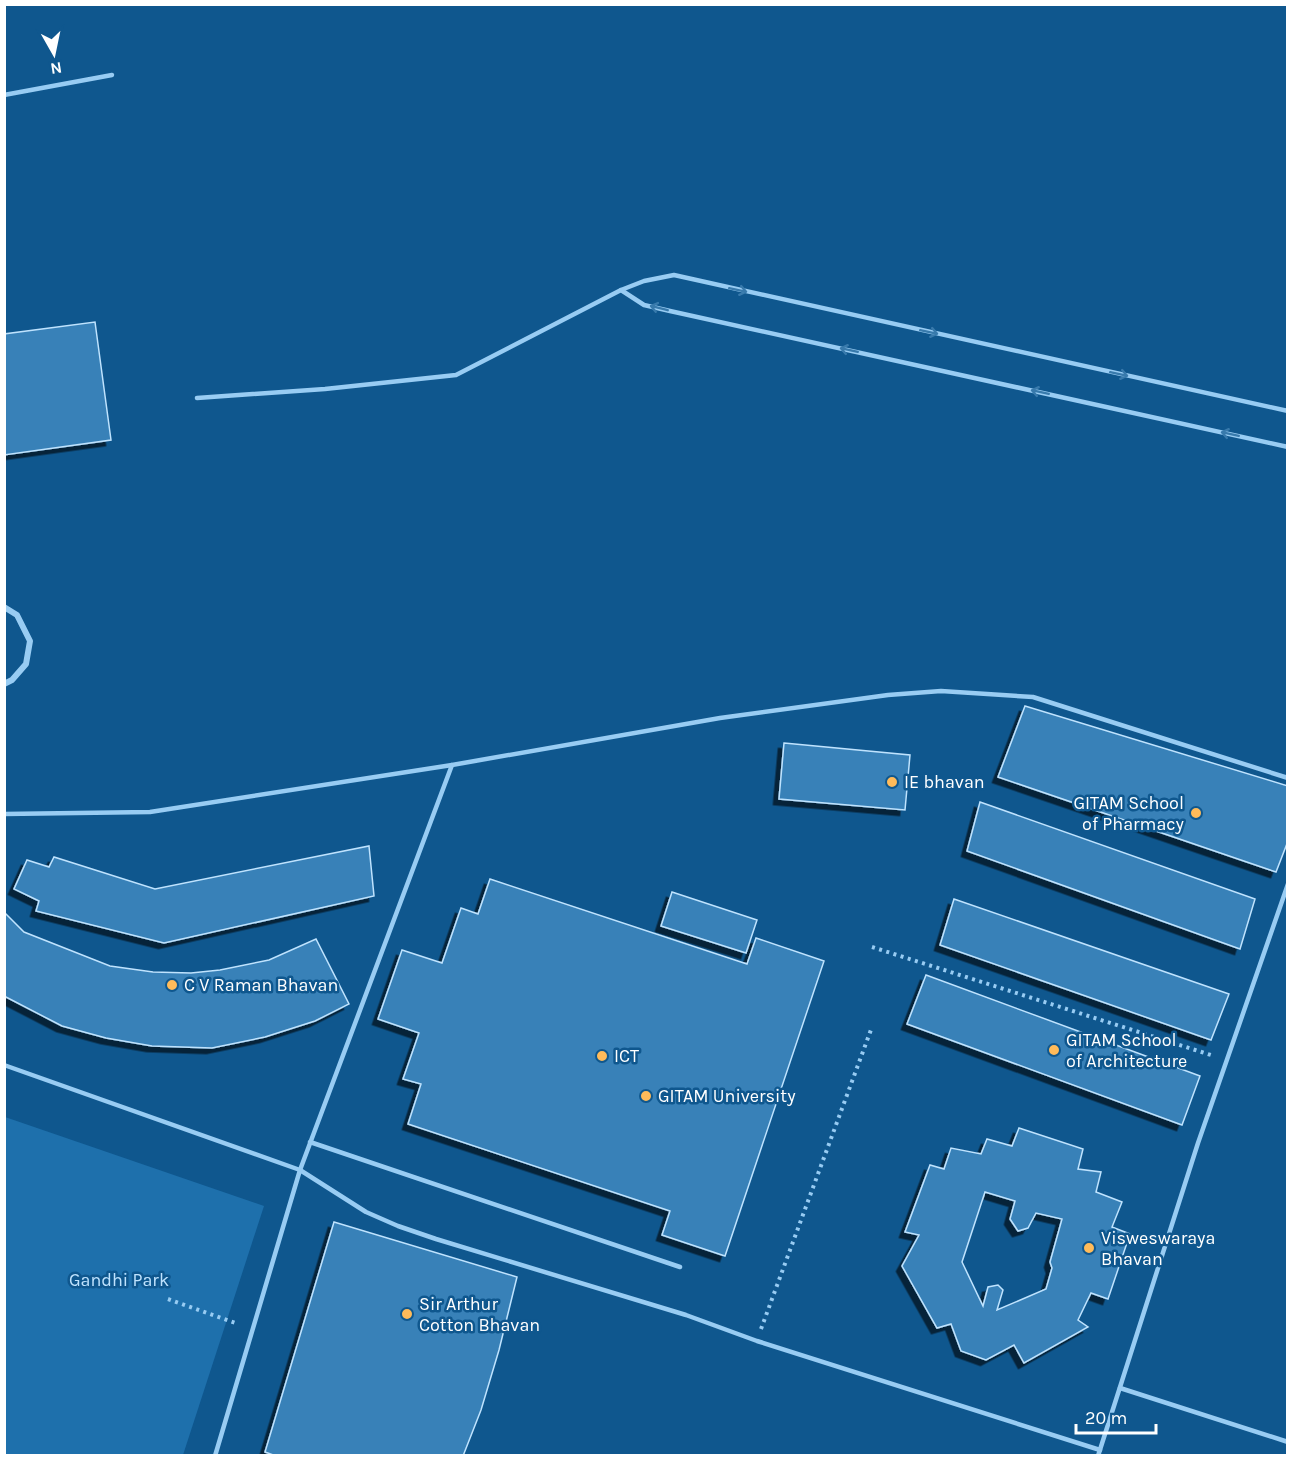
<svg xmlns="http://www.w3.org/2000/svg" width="1292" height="1460" font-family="Karla,sans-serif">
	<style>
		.green { fill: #1e70ac }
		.building { fill: #3881b8; stroke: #bfe3fe; stroke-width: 1.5; fill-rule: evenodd; filter: url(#shadow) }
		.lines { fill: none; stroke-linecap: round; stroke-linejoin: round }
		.path { stroke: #98ccf3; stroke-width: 4; stroke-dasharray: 3 4.5; stroke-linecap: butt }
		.lane { stroke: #98ccf3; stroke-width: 4.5 }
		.street { stroke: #98ccf3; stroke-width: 6 }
		.oneway { stroke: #387aac }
		.poi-dot { fill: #ffbb5a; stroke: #0f578e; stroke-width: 2 }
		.labels { text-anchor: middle; stroke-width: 5; stroke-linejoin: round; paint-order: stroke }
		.poi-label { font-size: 18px; fill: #fff; stroke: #0f578e; text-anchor: start }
		.park-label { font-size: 18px; fill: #bfe3fe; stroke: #0f578e }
	</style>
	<defs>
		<filter id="shadow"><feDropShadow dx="-5.5" dy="5.5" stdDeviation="0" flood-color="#0009"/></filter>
	</defs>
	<rect width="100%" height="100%" fill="#0f578e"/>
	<polygon class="green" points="5,1117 264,1206 183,1455 5,1455"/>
	<g class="building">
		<polygon points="95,322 111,440 4,455 4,334"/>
		<polygon points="1025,706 1288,786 1288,841 1276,872 998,777"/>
		<polygon points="784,743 910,755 905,810 779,799"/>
		<polygon points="980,802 1255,899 1240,949 967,851"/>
		<polygon points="369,846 374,896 164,943 36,911 39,901 14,889 27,860 49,867 54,857 155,889"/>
		<polygon points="490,879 747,964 756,938 824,961 725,1256 662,1235 670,1211 408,1124 421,1084 403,1079 419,1033 378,1019 402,950 442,963 461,908 478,914"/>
		<polygon points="672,892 757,920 746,953 661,926"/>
		<polygon points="954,899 1229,994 1211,1040 940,945"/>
		<polygon points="4,912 24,932 110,966 153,972 191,973 220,970 269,960 316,939 349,1004 315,1021 265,1037 212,1048 152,1046 106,1038 62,1026 4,996"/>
		<polygon points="926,975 1200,1076 1182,1125 907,1024"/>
		<path d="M1019,1128l64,21 -5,20 23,3 -5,20 26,10 -10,25 18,7 -22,65 -17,-6 -13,27 10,7 -64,36 -10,-18 -28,15 -25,-9 -10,-27 -14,4 -35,-62 17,-31 -14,-3 25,-67 14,4 7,-21 30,6 6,-15 25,7zM985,1192l30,9 -5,18 8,12 10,-3 8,-15 26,6 -12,43 2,6 -6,21 -49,21 6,-20 -5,-5 -10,2 -5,19 -21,-44z"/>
		<polygon points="334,1222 517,1277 499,1350 481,1410 463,1456 276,1456 265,1452"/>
	</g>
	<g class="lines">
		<g class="path">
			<polyline points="872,947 1214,1056"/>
			<polyline points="168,1299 238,1324"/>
			<polyline points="761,1329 872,1027"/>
		</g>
		<g class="lane">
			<polyline points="4,95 112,75"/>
			<polyline points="621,290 644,305 670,311 1288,447"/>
			<polyline points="197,398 325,389 456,375 621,290 644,281 674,275 1288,411"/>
			<polyline points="4,814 150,812 452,765 720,718 888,695 941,691 1033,697 1288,778"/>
			<polyline points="4,1065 300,1170 366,1212 398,1226 436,1239 686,1315 757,1341 1100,1450"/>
			<polyline points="310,1142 680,1267"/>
			<polyline points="1120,1388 1288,1442"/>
			<polyline points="215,1456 300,1170 452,765"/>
			<polyline points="1098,1456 1198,1143 1288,884"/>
		</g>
		<polyline class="street" points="4,607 17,615 30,641 26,664 12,680 4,684"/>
	</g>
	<defs><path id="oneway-shaft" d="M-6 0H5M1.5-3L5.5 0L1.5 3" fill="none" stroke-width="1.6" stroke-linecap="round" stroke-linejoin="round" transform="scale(1.5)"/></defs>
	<g class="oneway">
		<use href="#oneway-shaft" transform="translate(738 290) rotate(12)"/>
		<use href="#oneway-shaft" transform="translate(659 308) rotate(-166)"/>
		<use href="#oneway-shaft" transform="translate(929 332) rotate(12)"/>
		<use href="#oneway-shaft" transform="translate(849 350) rotate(-168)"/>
		<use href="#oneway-shaft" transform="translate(1119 374) rotate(12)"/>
		<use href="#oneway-shaft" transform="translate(1040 392) rotate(-168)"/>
		<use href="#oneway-shaft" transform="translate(1230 434) rotate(-168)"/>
	</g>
	<g class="poi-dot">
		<circle cx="892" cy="782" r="6"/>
		<circle cx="1196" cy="813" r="6"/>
		<circle cx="172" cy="985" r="6"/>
		<circle cx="1054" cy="1050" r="6"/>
		<circle cx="602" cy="1056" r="6"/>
		<circle cx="646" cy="1096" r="6"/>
		<circle cx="1089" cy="1248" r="6"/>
		<circle cx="407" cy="1314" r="6"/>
	</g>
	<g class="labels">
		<g class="poi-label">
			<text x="904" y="788">IE bhavan</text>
			<text x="1184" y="809" text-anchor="end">GITAM School<tspan x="1184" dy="21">of Pharmacy</tspan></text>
			<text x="184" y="991">C V Raman Bhavan</text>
			<text x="1066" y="1046">GITAM School<tspan x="1066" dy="21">of Architecture</tspan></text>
			<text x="614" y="1062">ICT</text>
			<text x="658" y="1102">GITAM University</text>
			<text x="1101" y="1244">Visweswaraya<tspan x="1101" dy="21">Bhavan</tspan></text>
			<text x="419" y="1310">Sir Arthur<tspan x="419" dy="21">Cotton Bhavan</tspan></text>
		</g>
		<g class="park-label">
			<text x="119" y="1286">Gandhi Park</text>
		</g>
	</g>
	<rect width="1292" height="1460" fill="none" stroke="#ffffff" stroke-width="12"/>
	<g transform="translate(54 54) rotate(171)" stroke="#0f578e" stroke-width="4.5" paint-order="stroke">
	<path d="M0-4.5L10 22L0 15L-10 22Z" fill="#ffffff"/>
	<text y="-9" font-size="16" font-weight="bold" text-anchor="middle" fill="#ffffff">N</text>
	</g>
	<path d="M1076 1424v9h80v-9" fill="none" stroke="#ffffff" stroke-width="3"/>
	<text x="1085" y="1424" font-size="18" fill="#ffffff" stroke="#0f578e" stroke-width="4.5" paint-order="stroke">20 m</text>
</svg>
